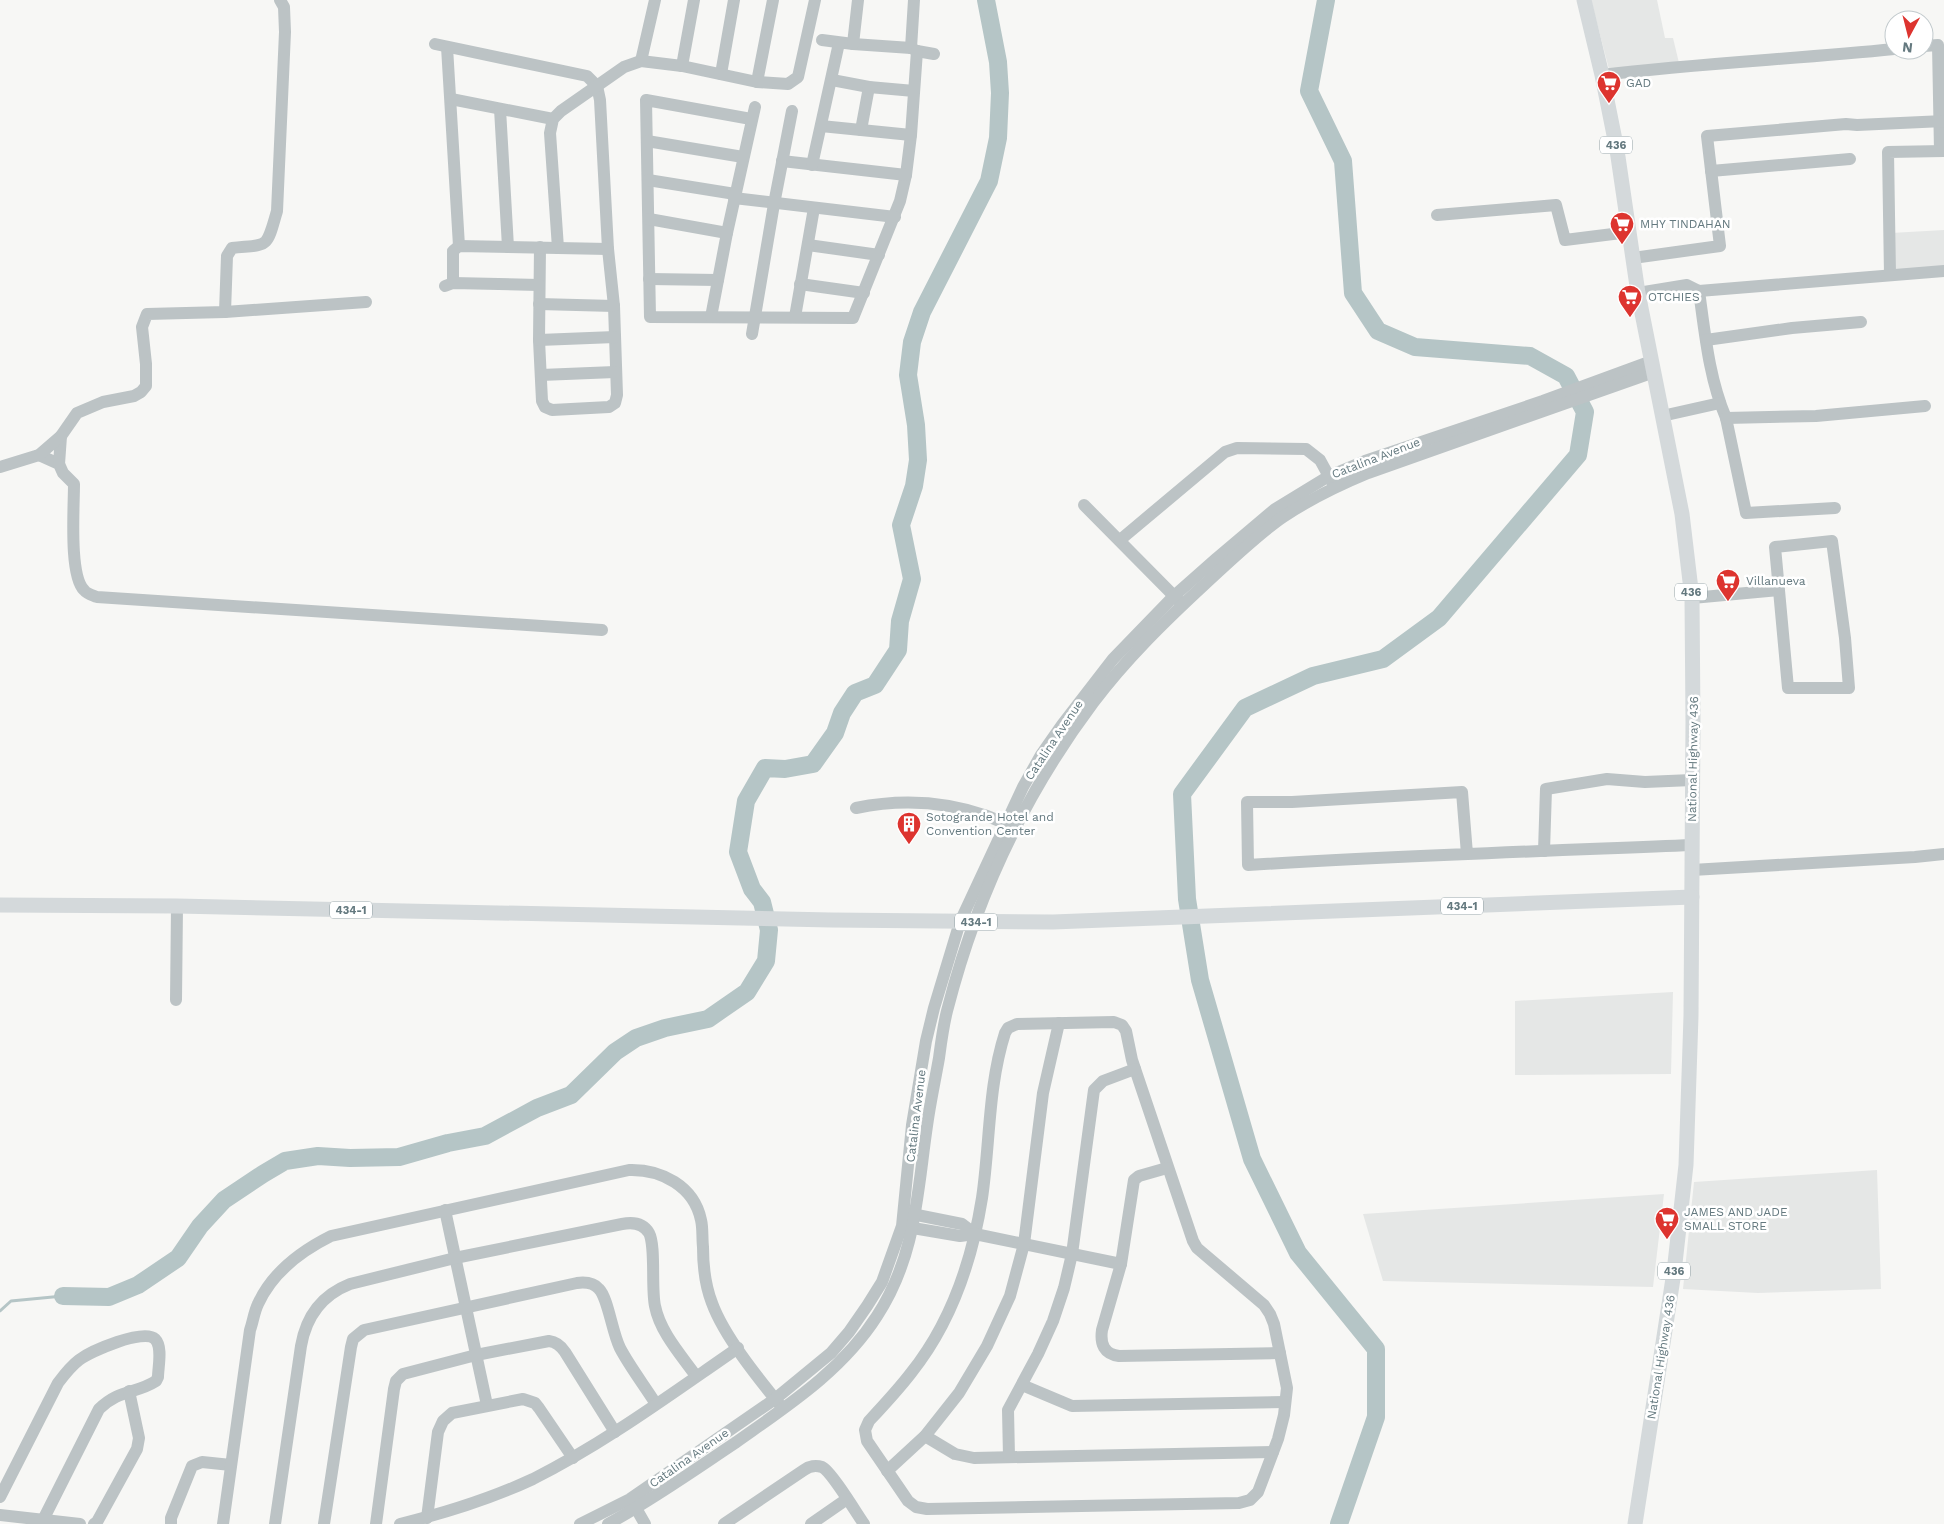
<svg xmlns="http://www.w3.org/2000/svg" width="1944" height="1524" font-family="'Work Sans',sans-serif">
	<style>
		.built { fill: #e5e7e6 }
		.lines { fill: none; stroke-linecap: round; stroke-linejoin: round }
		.stream { stroke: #b5c5c6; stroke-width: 3 }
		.river { stroke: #b5c5c6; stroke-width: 18 }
		.minor { stroke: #bcc3c5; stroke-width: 12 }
		.major { stroke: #d4d9db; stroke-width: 15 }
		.labels { text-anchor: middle; stroke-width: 5; stroke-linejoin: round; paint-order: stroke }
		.shield { fill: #fff; stroke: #92a1a5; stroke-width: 1 }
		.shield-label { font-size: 11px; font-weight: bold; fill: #64797f }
		.poi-label { font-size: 12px; fill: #64797f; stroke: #fff; text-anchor: start }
		.street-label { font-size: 12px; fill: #64797f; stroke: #fff }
	</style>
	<rect width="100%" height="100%" fill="#f7f7f5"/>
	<g class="built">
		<polygon points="1591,0 1657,0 1665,38 1673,38 1679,63 1610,73"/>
		<polygon points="1944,230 1944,269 1893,271 1891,233"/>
		<polygon points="1673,992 1671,1074 1515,1075 1515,1001"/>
		<polygon points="1877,1170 1881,1289 1758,1293 1683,1289 1694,1182"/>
		<polygon points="1664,1194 1653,1287 1383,1281 1363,1214"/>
	</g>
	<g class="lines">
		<polyline class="stream" points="0,1311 11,1301 63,1296"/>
		<g class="river">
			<polyline points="1326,0 1309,91 1343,161 1353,293 1378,331 1415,347 1530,356 1566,376 1585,412 1578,455 1439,618 1383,659 1313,676 1245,708 1182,794 1187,899 1200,980 1252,1159 1298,1253 1376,1349 1376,1417 1339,1524"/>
			<polyline points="63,1296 109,1297 138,1285 178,1258 200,1226 224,1200 263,1174 285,1161 318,1156 350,1158 399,1157 448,1143 485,1136 537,1108 571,1095 615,1052 636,1038 665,1028 708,1019 747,992 766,961 769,930 762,902 752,889 738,852 746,801 765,768 785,769 813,764 835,733 842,713 855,693 875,685 898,650 900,621 912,579 901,525 914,486 918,460 916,425 908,375 912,342 922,312 989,181 998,138 1000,93 998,62 986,0"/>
		</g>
		<g class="minor">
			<polyline points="822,40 853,44 911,48 917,51 934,54"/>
			<polyline points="435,44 587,76 597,86 600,100 608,249 614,306 617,395 615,403 609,407 552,410 545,407 542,401 539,340 540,247"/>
			<polyline points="853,44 858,0"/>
			<polyline points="1924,46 1938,45 1940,151"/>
			<polyline points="447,47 459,246"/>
			<polyline points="911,48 914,0"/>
			<polyline points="641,61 655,0"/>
			<polyline points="682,66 694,0"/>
			<polyline points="721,74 734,0"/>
			<path d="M1602,75c97,-12 195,-16 292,-26"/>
			<polyline points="832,80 869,87 914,91"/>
			<polyline points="757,82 773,0"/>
			<polyline points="451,99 553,119"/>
			<polyline points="500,109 508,247"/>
			<polyline points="751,119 646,100 650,317 853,318 900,201 906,175 911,135 917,51"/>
			<polyline points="821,126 911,135"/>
			<polyline points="861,130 869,87"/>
			<polyline points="647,141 743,157"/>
			<polyline points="782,161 906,175"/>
			<polyline points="812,165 839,43"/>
			<polyline points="1711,171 1850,159"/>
			<polyline points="648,180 735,194"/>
			<polyline points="734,198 895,217"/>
			<polyline points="1437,215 1556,205 1565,240 1629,232"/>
			<polyline points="649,219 727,233"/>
			<polyline points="808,245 879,255"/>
			<polyline points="558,248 550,133 553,119 561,111 624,67 641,61 682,66 757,82 788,84 798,77 815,0"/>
			<polyline points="1633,258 1720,246 1707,136 1846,124 1857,125 1944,121"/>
			<polyline points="1890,275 1888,152 1944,151"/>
			<polyline points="649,279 718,280"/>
			<polyline points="453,283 453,251 459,246 608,249"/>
			<polyline points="800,284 864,293"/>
			<polyline points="445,286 453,283 539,285"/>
			<path d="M1699,291c6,43 10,87 27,127l20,95 89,-5"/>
			<polyline points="1638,293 1687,285 1699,291 1944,271"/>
			<polyline points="539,304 614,306"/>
			<polyline points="225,312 366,302"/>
			<polyline points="711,317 727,233 755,107"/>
			<polyline points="795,317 814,208"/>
			<polyline points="752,334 774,204 792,111"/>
			<polyline points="539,340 615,337"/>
			<polyline points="1706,340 1792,328 1861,322"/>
			<polyline points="541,375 615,372"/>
			<polyline points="1662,416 1720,403"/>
			<polyline points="1726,418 1816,416 1925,406"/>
			<path d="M39,455l20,9 4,9 11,11c0,24 -5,91 10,106 3,4 8,5 13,7l505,33"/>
			<polyline points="59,464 61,436"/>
			<path d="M0,467l39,-12 22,-19 16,-23 26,-11 31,-6 7,-4 5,-6v-22l-4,-37 5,-13 78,-2 2,-56 5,-8c37,-4 34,2 45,-37l8,-179 -1,-25 -4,-7"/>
			<polyline points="1084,505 1179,601"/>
			<polyline points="1120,540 1225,452 1237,448 1306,449 1320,460 1332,482"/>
			<polygon points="1832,541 1845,638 1849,688 1788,688 1775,547"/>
			<polyline points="1692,598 1779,590"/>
			<path d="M856,808c44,-9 88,-7 131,8 9,4 17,5 23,13"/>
			<polyline points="1544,851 1546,789 1607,779 1645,782 1692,780"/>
			<path d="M1467,854l-5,-62 -170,10h-45l1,63c148,-9 296,-14 444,-20"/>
			<polyline points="1692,870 1915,857 1944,854"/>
			<polyline points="176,1000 177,906"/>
			<path d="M1114,1022l8,3 4,6 6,29 61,181 4,7 67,57 6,9 4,10 13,64 -3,27 -6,24 -20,53 -8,8 -11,3 -312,6 -11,-2 -8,-6 -41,-60 -2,-11 4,-9c14,-15 29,-31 42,-48 40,-50 61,-112 71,-175 8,-54 6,-112 23,-165l3,-5 9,-4z"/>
			<path d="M1167,1168l-28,8 -5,4 -13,84 -19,66c-2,14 2,24 17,26l161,-3"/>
			<polyline points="445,1210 487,1405"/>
			<polyline points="907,1213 962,1224 975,1234"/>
			<polyline points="907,1227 960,1236 975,1234 1121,1264"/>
			<polyline points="1022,1385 1072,1406 1285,1402"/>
			<polyline points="925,1436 955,1454 974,1458 1273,1452"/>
			<polyline points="1009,1457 1008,1410 1038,1354 1053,1321 1064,1288 1072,1254 1094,1090 1103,1081 1135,1069"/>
			<polyline points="887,1471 925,1436 959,1393 987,1346 1010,1296 1024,1244 1043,1093 1059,1023"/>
			<path d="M0,1497l58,-114c6,-8 13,-17 21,-23 12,-9 65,-32 76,-21 8,8 3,28 3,38l-2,4c-20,13 -37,8 -57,28l-56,111"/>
			<polyline points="633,1503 645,1524"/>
			<polyline points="0,1515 80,1524"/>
			<polyline points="427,1518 438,1432 443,1421 452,1413 523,1399 535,1403 539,1408 573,1458"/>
			<polyline points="94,1524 97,1522 137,1449 139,1438 129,1391"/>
			<polyline points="171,1524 171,1518 192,1466 202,1462 231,1465"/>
			<path d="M223,1524l27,-194c3,-8 4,-18 8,-26 14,-31 43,-53 73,-68l298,-66c32,-1 65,16 72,50 2,8 1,18 2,27 0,19 2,38 9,56 12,33 46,75 68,102"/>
			<path d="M275,1524l26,-178c5,-29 21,-51 49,-62l105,-26 167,-34c10,-2 21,-1 27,9 7,13 2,55 6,73 5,26 26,49 41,70"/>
			<path d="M324,1524l27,-177 2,-8 11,-9 213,-47c8,-1 17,0 22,6 9,9 13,43 21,59 10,19 24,37 36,56"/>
			<path d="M376,1524l18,-135 2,-8 7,-7 73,-19 73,-14c8,1 12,5 16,11l50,80"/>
			<path d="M400,1524c45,-11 90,-25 133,-45 72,-36 138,-85 205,-131"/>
			<polyline points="580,1524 630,1499 775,1399 831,1353 849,1332 867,1306 882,1282 902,1226 912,1125 926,1041 934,1008 960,922 1023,787 1041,755 1062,725 1113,659 1174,596 1217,558 1275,509 1329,476 1365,461 1543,401 1652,361"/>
			<path d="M608,1524c44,-24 85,-53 127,-81 52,-37 107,-72 142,-127 39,-60 40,-122 50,-190 3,-23 8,-45 12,-68 2,-15 4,-31 8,-47 28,-110 77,-216 146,-308 32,-43 72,-82 112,-119 23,-21 53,-50 78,-67 27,-18 56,-32 85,-44l286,-101"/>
			<path d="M724,1524l80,-54c5,-4 12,-5 18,-3 9,4 35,47 42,57"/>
			<polyline points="811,1524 847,1499"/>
		</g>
		<g class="major">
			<polyline points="1584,0 1602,75 1617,150 1638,293 1682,514 1692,598 1693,722 1691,1016 1686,1165 1674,1272 1635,1524"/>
			<polyline points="0,905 177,906 831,920 1053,922 1692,897"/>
		</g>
	</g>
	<defs>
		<symbol id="supermarket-pin" viewBox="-11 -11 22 30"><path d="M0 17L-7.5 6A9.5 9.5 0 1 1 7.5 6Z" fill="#dd342f" stroke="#fff"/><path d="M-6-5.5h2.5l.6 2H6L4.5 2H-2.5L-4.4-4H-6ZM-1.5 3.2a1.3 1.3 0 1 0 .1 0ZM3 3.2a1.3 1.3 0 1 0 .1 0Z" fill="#fff"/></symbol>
		<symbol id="building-pin" viewBox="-11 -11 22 30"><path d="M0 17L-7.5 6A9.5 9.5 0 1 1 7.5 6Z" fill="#dd342f" stroke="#fff"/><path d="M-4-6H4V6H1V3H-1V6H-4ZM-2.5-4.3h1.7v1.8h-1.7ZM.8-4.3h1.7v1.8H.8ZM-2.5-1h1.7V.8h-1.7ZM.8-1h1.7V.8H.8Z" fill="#fff"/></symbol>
	</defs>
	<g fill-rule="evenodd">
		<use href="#supermarket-pin" x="1595" y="69" width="28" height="38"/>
		<use href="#supermarket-pin" x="1608" y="210" width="28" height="38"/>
		<use href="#supermarket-pin" x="1616" y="283" width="28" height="38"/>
		<use href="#supermarket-pin" x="1714" y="567" width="28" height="38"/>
		<use href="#building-pin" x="895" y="810" width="28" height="38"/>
		<use href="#supermarket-pin" x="1653" y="1205" width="28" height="38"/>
	</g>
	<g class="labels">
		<g class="shield">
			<rect x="1600" y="136.5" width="32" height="17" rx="4"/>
			<rect x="1675" y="583.5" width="32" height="17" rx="4"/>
			<rect x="1441" y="897.5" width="42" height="17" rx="4"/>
			<rect x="330" y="901.5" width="42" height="17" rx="4"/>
			<rect x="955" y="913.5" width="42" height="17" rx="4"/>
			<rect x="1658" y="1262.5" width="32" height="17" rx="4"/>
		</g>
		<g class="shield-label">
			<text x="1616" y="149">436</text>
			<text x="1691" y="596">436</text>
			<text x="1462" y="910">434-1</text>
			<text x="351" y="914">434-1</text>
			<text x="976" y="926">434-1</text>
			<text x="1674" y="1275">436</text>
		</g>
		<g class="poi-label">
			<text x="1626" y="87">GAD</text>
			<text x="1640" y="228">MHY TINDAHAN</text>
			<text x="1648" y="301">OTCHIES</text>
			<text x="1746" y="585">Villanueva</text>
			<text x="926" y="821">Sotogrande Hotel and<tspan x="926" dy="14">Convention Center</tspan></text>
			<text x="1684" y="1216">JAMES AND JADE<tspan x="1684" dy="14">SMALL STORE</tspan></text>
		</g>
		<g class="street-label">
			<text transform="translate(1376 458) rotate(-21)" y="4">Catalina Avenue</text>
			<text transform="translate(1054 740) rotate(-56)" y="4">Catalina Avenue</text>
			<text transform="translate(1693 759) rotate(-89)" y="4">National Highway 436</text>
			<text transform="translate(916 1116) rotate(-83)" y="4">Catalina Avenue</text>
			<text transform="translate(1661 1357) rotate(-81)" y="4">National Highway 436</text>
			<text transform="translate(689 1458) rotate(-35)" y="4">Catalina Avenue</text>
		</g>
	</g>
	<g transform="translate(1909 35) rotate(187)"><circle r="24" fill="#ffffff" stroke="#c1c9cc"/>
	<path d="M0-4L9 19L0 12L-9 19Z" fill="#dd342f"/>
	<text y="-8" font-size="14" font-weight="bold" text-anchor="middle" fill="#64797f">N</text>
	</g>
</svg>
